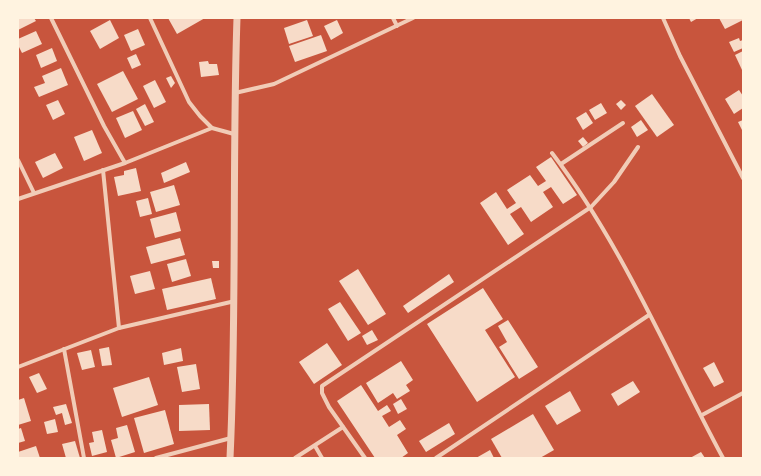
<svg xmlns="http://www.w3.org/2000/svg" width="761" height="476" font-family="'PT Sans Narrow',sans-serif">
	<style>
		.building { fill: #f7dbc8 }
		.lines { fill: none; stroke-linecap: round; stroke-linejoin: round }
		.minor { stroke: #f1ccb7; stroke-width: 4 }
		.tertiary { stroke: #f1ccb7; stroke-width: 7 }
	</style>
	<rect width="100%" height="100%" fill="#c8553d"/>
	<g class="building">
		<polygon points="18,18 34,18 36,21 18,30"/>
		<polygon points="168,18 205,18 177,34"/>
		<polygon points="689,18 698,18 691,22"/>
		<polygon points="719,18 743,18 743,20 725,29"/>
		<polygon points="110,20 119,38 100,49 90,31"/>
		<polygon points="307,20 313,36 289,44 284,28"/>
		<polygon points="337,20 343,33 331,40 324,26"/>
		<polygon points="138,29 145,45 131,51 124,35"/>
		<polygon points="36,31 42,44 22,53 18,45 18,39"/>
		<polygon points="321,35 327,51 295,62 289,46"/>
		<polygon points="739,38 740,41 743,40 743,48 734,52 729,42"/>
		<polygon points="52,48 57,61 41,68 36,55"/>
		<polygon points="743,51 743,72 735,55"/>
		<polygon points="136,54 141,65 132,69 127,58"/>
		<polygon points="208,61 209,64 217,64 219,75 201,77 199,62"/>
		<polygon points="61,68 68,85 39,97 34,87 45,83 42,76"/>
		<polygon points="123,71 138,99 112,112 97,84"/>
		<polygon points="171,76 175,83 171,88 166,78"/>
		<polygon points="155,80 166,102 154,108 143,86"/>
		<polygon points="739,90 743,96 743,108 734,114 725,99"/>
		<polygon points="652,94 674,125 657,137 635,106"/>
		<polygon points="58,100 65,114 53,120 46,105"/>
		<polygon points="621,100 626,105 621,110 616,104"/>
		<polygon points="601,103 607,113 595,120 589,110"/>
		<polygon points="145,104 154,122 145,126 136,109"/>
		<polygon points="133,111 142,130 125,138 116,118"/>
		<polygon points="586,112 593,123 583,130 576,118"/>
		<polygon points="641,120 648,130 637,137 631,127"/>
		<polygon points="743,120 743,132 738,122"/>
		<polygon points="92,130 102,153 84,161 74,137"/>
		<polygon points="583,137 588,143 583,147 578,141"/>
		<polygon points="55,153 63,168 43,178 35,162"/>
		<polygon points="551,157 577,195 563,204 551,187 543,192 553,207 531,222 521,207 510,214 524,234 508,245 480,203 496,192 507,209 516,203 507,190 530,175 538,186 546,181 536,167"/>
		<polygon points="186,162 190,172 164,183 161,173"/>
		<polygon points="136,168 141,191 118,196 114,177 124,175 124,171"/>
		<polygon points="174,185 180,205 156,212 150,192"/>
		<polygon points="148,198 152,214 140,217 136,201"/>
		<polygon points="176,212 181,231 155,238 150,219"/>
		<polygon points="180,238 185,255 151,264 146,247"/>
		<polygon points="186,259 191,276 172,282 167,264"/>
		<polygon points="212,261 219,261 219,268 213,268"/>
		<polygon points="358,269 386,314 368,325 339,281"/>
		<polygon points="150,271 155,289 135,294 130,276"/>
		<polygon points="449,274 454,282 408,313 403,306"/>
		<polygon points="211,278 216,299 167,310 162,289"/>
		<polygon points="483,288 503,319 485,330 515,377 477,402 427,324"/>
		<polygon points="340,302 361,333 348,341 328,309"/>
		<polygon points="508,320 538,367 519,379 499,347 507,342 498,326"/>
		<polygon points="372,330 378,340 367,345 362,336"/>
		<polygon points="327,343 342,365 314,384 299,362"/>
		<polygon points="109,347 112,365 102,366 99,349"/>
		<polygon points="181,348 183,361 164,365 162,353"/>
		<polygon points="91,350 95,367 82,370 77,353"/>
		<polygon points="401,361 413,380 406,385 410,391 397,399 393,393 378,403 366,383"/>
		<polygon points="714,362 724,382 714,387 703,368"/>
		<polygon points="196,364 200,389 182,392 177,367"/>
		<polygon points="39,373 47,389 37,393 29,377"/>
		<polygon points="149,377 158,405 122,417 113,388"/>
		<polygon points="633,381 640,392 618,406 611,394"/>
		<polygon points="361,385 378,411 387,405 391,411 382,416 389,427 400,420 406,429 397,435 408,453 401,458 375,458 337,401"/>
		<polygon points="570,391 581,411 557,425 545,406"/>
		<polygon points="24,398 31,421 18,425 18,400"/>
		<polygon points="401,399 407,409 398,414 393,404"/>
		<polygon points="66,404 72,423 65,425 62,413 56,415 53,407"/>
		<polygon points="209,404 210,430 179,431 179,405"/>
		<polygon points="165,410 174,444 144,453 134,418"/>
		<polygon points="533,414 554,450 540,458 502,458 491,439"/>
		<polygon points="55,419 58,432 47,434 44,422"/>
		<polygon points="449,423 455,434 426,452 419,441"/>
		<polygon points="127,425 135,452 116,458 111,440 118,438 116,428"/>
		<polygon points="21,428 25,441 18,443 18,429"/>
		<polygon points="102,430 107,452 92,456 89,443 94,442 92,432"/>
		<polygon points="75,441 80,458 66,458 62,444"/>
		<polygon points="36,446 40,458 18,458 18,452"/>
		<polygon points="490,450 494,458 476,458"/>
		<polygon points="701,452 705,458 690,458"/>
	</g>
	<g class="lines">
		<g class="minor">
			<polyline points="51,18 104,126 125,163"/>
			<polyline points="150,18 189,102 200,116 212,128 234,134"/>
			<polyline points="393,18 397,26"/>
			<polyline points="663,18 680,56 743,178"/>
			<polyline points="235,93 274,84 413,18"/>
			<path d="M552,153c71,93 116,203 171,305"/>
			<polyline points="18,160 34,193"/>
			<polyline points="561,164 623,123"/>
			<polyline points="103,170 119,328"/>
			<polyline points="18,199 125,163 212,128"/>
			<polyline points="64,349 84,458"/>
			<polyline points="18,367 119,328 235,301"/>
			<polyline points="702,415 743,393"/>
			<polyline points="315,446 322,458"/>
			<polyline points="156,458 231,438"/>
			<polyline points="295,458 343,427"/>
			<polyline points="365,458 329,407 322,393 322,386 591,207 614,182 638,147"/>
			<polyline points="436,458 649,315"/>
		</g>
		<path class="tertiary" d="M230,458c7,-147 2,-293 7,-440"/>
	</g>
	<rect width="761" height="476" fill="none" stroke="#fff3e0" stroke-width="38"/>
</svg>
